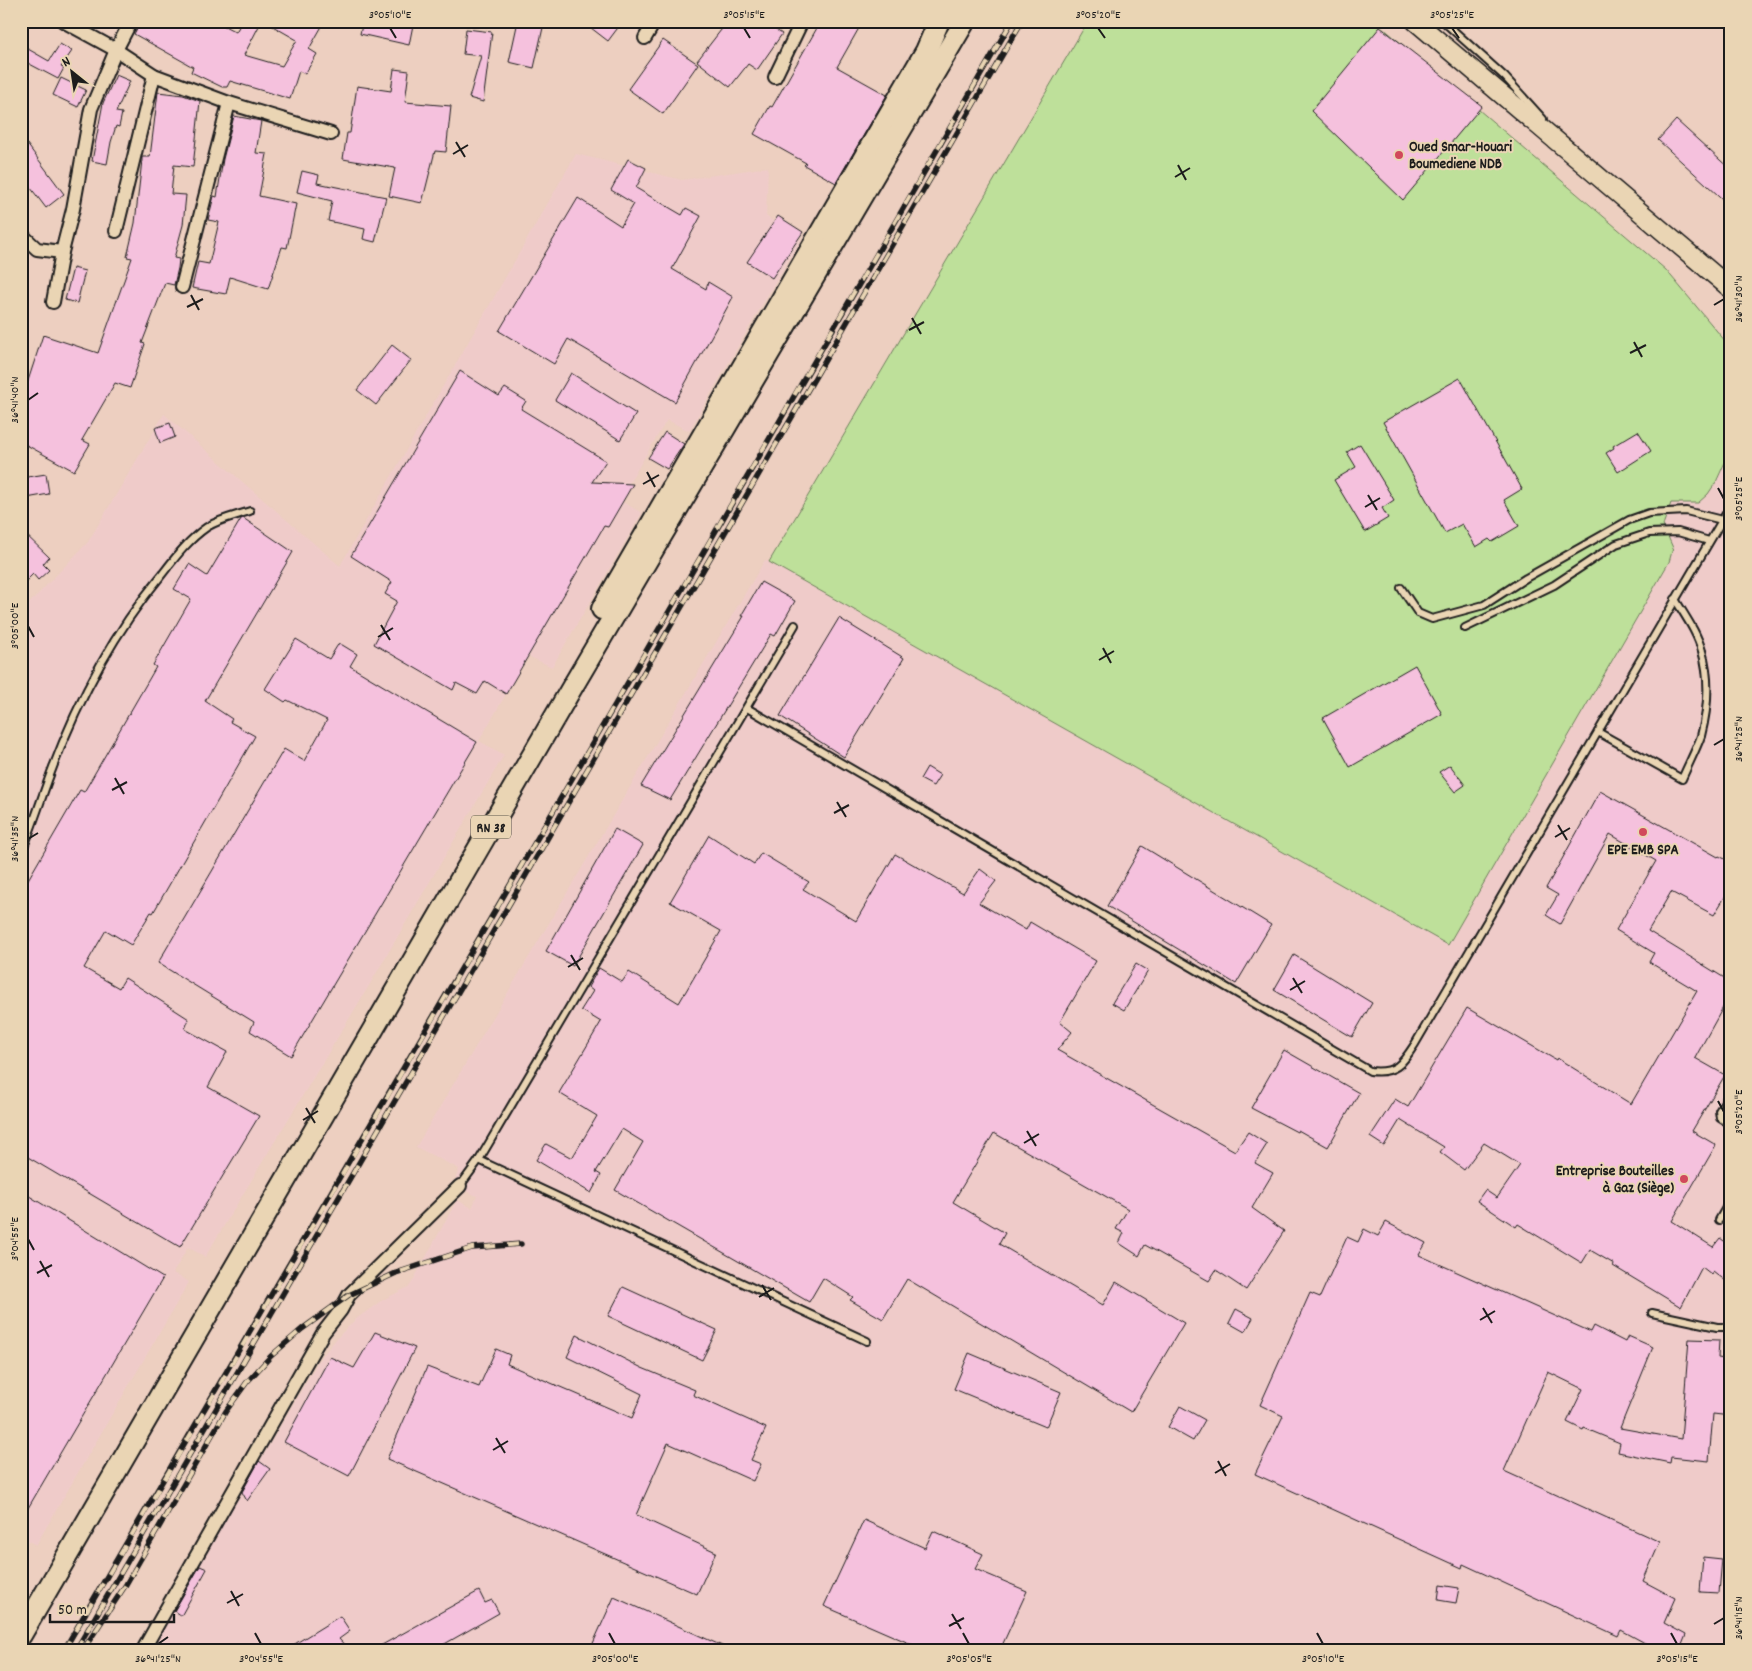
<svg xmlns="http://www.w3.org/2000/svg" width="1752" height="1671" font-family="Dekko,sans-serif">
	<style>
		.built { fill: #efcbc9 }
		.green { fill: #bee09a; stroke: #6d7e5b }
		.building { fill: #f5c1dd; stroke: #1c1c1c }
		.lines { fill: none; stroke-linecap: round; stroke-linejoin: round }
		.lane-casing { stroke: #1c1c1c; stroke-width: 10 }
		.street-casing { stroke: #1c1c1c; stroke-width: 16 }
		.secondary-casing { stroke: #1c1c1c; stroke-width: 21 }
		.primary-casing { stroke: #1c1c1c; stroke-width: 24 }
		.lane { stroke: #ead5b4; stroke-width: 6 }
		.street { stroke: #ead5b4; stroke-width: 12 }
		.secondary { stroke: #ead5b4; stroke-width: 18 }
		.primary { stroke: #ead5b4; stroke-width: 20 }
		.rail-casing { stroke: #1c1c1c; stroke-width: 5.5 }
		.rail { stroke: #ead5b4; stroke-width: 4; stroke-dasharray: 11; stroke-linecap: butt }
		.ticks { fill: none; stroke: #1c1c1c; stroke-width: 2 }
		.poi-dot { fill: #d1495b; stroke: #ead5b4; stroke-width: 2 }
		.labels { text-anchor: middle; stroke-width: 4; stroke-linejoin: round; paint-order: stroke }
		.shield { fill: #ead5b4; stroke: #5a544a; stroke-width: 1 }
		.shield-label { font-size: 14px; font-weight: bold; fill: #1c1c1c }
		.poi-label { font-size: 15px; font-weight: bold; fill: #1c1c1c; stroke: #ead5b4; text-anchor: start }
		.neatline { fill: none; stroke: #1c1c1c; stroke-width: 2 }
		.ticks-label { font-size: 12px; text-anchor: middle; fill: #1c1c1c }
	</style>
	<rect width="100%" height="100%" fill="#edcfc0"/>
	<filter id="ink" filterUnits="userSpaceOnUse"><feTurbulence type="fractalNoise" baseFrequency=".02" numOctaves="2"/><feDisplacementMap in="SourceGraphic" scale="10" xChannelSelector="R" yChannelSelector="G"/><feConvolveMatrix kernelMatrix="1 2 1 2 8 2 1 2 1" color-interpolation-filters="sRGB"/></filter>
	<g filter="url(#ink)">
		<g class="built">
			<polygon points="576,154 682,180 768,167 766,216 801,240 773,286 689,431 667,420 619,500 642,513 552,667 528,656 479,741 504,755 367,989 205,1257 188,1247 173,1273 189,1282 36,1545 21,1537 21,612 88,542 164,414 340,566"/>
			<polygon points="1731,449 1731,1650 161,1650 154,1642 319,1360 337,1338 356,1319 381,1301 410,1286 457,1200 472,1208 477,1196 453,1185 459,1169 416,1147 765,560 1448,945 1670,538 1663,525 1671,503 1698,503 1716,482"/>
		</g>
		<polygon class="green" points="1088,21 1375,21 1666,270 1731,348 1731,449 1716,482 1708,494 1698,503 1671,503 1663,525 1673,548 1669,562 1448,945 769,562"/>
		<g class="building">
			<polygon points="141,21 215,21 236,32 242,21 249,21 259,26 244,55 282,66 297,40 264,21 325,21 309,49 317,54 305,74 299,71 290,99 230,81 227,87 222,87 191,72 193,67 134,34"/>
			<polygon points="363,21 394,21 413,25 409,45 360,34"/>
			<polygon points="518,21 536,21 544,23 534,68 509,62"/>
			<polygon points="582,21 623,21 608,41"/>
			<polygon points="728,21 763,21 782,34 757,70 748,64 730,87 697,61"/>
			<polygon points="821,21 863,21 837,67 887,95 836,183 804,165 806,163 754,134 770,106 772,107"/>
			<polygon points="1380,27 1482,106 1403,200 1311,111"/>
			<polygon points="466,29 492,32 483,102 469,98 481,56 463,54"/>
			<polygon points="663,40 698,64 663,114 628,89"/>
			<polygon points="60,44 72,51 61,67 64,68 58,79 22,60 28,49 49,61"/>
			<polygon points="394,69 409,71 405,102 451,106 446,152 435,151 422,203 389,196 395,168 343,159 347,133 350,133 357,86 391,91"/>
			<polygon points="116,75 130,81 116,112 122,113 119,127 116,126 111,142 107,164 92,161 103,103"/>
			<polygon points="61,78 86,90 78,107 53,95"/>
			<polygon points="158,92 183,95 200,101 193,167 174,165 171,194 186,195 183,225 174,258 179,259 178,268 174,285 165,283 142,343 145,344 130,388 115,383 82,440 90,444 74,471 21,442 21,402 43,335 98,353 132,258 127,257 135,223 142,160 142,157 150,157"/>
			<polygon points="234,116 261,121 256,153 267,154 259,196 296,204 287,248 282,247 268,289 230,277 226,294 192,288 198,262 209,264 219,222 208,220 214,196 217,197 223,159"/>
			<polygon points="1676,120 1731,170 1731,207 1658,140"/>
			<polygon points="21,136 64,194 46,208 21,175"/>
			<polygon points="628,159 646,168 636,188 682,215 686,208 701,216 672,269 706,289 708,282 733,297 675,402 568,339 554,364 499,331 578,198 621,226 634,204 611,190"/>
			<polygon points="302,171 319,175 317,183 386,197 375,242 363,239 365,229 328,221 332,201 297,192"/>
			<polygon points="778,216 803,232 772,278 747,262"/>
			<polygon points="73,268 85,271 77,303 65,300"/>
			<polygon points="392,345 411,360 376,405 357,390"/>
			<polygon points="460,371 499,396 505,388 526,401 521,409 606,461 592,482 633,484 608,527 604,526 506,694 485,681 477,694 456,683 453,690 374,644 397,601 385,594 392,582 351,556"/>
			<polygon points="571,373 636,414 620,440 555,400"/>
			<polygon points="1460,378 1522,489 1504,500 1519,526 1492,542 1489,539 1476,547 1462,524 1445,533 1383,422"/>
			<polygon points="170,423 175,437 160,443 155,428"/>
			<polygon points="1638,431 1651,451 1618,472 1606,453 1614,448 1613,446"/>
			<polygon points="665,432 684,444 667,469 648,458"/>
			<polygon points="1360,444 1394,500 1382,508 1388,518 1365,532 1334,480 1356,467 1347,452"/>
			<polygon points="46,474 49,494 21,499 21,478"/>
			<polygon points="243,518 293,552 205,701 232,719 230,722 255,736 153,913 151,912 131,945 106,930 84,968 119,988 125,978 189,1019 185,1029 227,1052 208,1087 259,1116 180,1247 21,1153 21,880 26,883 80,790 84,792 156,667 153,665 191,599 174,589 189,564 207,576 241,519"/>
			<polygon points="21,530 49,557 43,564 49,570 38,580 33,574 21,586"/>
			<polygon points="761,582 795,601 775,636 771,634 670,800 641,786 744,616 741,616"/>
			<polygon points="839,618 904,658 844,757 780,716"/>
			<polygon points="296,639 329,659 339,643 357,654 350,666 477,742 291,1056 250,1031 254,1022 158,963 284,749 304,761 327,720 287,700 285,702 265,689"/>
			<polygon points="1415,665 1442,714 1350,767 1323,718"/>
			<polygon points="1450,765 1465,785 1455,792 1439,772"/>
			<polygon points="927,767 940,775 933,786 920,779"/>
			<polygon points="1600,791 1718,857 1719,856 1731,862 1731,887 1714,915 1671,892 1648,931 1731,982 1731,993 1695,1058 1725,1075 1692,1131 1716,1145 1672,1221 1713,1247 1720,1238 1731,1246 1731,1285 1713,1271 1711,1274 1702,1267 1681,1307 1613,1266 1614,1264 1590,1250 1582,1263 1518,1224 1516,1227 1477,1201 1485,1190 1497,1198 1520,1165 1484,1143 1464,1170 1440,1152 1444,1147 1400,1120 1384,1146 1370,1137 1395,1099 1408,1107 1467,1008 1556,1060 1557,1058 1631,1104 1697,991 1649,962 1654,953 1616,930 1656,861 1610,834 1560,924 1546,915 1558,895 1546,888"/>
			<polygon points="615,829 643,845 573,966 546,951"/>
			<polygon points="709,835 754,864 761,853 809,882 803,889 856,921 895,854 963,893 980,869 996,881 979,903 1026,930 1030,922 1096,961 1060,1022 1072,1032 1057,1050 1235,1151 1248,1132 1267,1144 1255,1163 1273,1173 1252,1208 1284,1231 1246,1290 1216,1270 1209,1281 1145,1245 1139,1256 1119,1243 1124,1233 1116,1229 1128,1209 994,1133 953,1202 1005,1233 999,1244 1103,1305 1116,1282 1184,1323 1131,1412 907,1279 883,1319 850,1300 853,1297 823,1278 809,1302 615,1190 643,1142 622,1129 596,1172 601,1175 591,1193 536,1160 546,1144 572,1158 597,1116 559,1093 601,1022 581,1010 593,991 588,987 599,968 622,982 629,972 679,1003 721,931 670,902"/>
			<polygon points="1142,846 1271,925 1236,984 1107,906"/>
			<polygon points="1294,955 1372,1003 1352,1037 1274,990"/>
			<polygon points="1136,964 1148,971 1124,1010 1112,1003"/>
			<polygon points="1284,1050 1359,1093 1328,1147 1298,1130 1297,1132 1251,1108"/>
			<polygon points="21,1191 163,1278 21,1520"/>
			<polygon points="1386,1222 1426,1243 1419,1255 1591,1332 1594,1326 1625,1342 1628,1336 1653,1347 1620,1428 1681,1439 1689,1339 1719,1340 1718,1358 1731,1360 1731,1416 1713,1414 1709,1461 1671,1457 1670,1463 1618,1452 1620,1443 1584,1428 1583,1430 1567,1422 1583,1389 1548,1372 1504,1471 1660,1542 1643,1581 1675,1598 1664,1623 1686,1635 1680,1650 1658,1650 1621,1630 1618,1636 1463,1564 1462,1568 1255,1474 1283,1416 1260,1405 1310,1293 1320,1297 1347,1237 1358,1242 1364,1229 1378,1236"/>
			<polygon points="623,1287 717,1330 702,1360 608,1316"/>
			<polygon points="1236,1309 1253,1318 1245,1332 1229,1323"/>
			<polygon points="375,1332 415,1348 349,1476 284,1442 330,1357 354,1368"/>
			<polygon points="577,1335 642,1368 695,1390 693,1395 766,1428 751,1460 761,1464 753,1481 668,1443 636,1515 716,1552 697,1594 387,1459 427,1367 479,1387 496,1349 510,1355 507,1364 632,1418 642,1394 567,1357"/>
			<polygon points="969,1353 1061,1392 1046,1427 954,1389"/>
			<polygon points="1180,1406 1205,1420 1193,1441 1168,1427"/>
			<polygon points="259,1461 270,1469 247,1501 242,1492"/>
			<polygon points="864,1520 925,1548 933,1531 983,1554 975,1569 1027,1591 1000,1650 925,1650 824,1606"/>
			<polygon points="1703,1557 1722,1559 1719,1593 1700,1592"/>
			<polygon points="200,1566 207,1569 181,1616 174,1611"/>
			<polygon points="1440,1585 1459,1588 1456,1603 1438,1600"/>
			<polygon points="479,1591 485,1603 492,1600 499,1613 434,1650 373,1650"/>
			<polygon points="614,1597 731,1650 590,1650"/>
			<polygon points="340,1616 350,1631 339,1639 349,1650 285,1650"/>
		</g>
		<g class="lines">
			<defs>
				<g id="lane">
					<polyline points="1443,21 1505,77 1543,119"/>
					<polyline points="1401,588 1418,613 1432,619 1484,605 1526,578 1629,520 1649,513 1686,511 1722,520"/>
					<polyline points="1465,628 1554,585 1616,544 1649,533 1678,532 1709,541"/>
					<path d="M747,708l623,363c26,3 32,-7 45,-27l316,-539"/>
					<path d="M1598,732l84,47c6,-14 14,-29 19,-43 7,-27 9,-58 1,-85 -5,-19 -17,-35 -27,-52"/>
					<path d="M21,854c11,-26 19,-52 29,-79 26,-70 62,-140 110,-198 14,-18 28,-37 47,-50 13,-8 28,-11 43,-16"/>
					<polyline points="1731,1091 1719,1111 1720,1118 1731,1125"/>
					<polyline points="479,1160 867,1341"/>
					<polyline points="460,1186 479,1160 795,625"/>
					<polyline points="1719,1220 1731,1199"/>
					<polyline points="1652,1313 1717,1327 1731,1327"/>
				</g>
				<g id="street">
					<polyline points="63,21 116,50 154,75 229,103 331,134"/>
					<polyline points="645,38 655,21"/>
					<polyline points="775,77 802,21"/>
					<polyline points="116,231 154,75"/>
					<polyline points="21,234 37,249 62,252"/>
					<polyline points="182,287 229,103"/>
					<polyline points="53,302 62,252 73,209 91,109 116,50 131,21"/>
					<polyline points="143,1650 323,1333 341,1310 349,1295 460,1186"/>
				</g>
				<polyline id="secondary" points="1415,21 1731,289"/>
				<g id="primary">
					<polyline points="602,609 926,51 939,21"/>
					<polyline points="21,1635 574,684 965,21"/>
				</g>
			</defs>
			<use href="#lane" class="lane-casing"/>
			<use href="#street" class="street-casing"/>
			<use href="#secondary" class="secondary-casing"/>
			<use href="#primary" class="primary-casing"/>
			<use href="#lane" class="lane"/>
			<use href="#street" class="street"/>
			<use href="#secondary" class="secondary"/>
			<use href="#primary" class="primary"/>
			<defs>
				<g id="rail">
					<path d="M64,1650c319,-542 631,-1086 948,-1629"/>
					<polyline points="76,1650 1022,21"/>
					<polyline points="83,1650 125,1586 226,1411 247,1382 271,1356 302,1329 349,1295 396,1273 472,1248 521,1244"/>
				</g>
			</defs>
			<use href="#rail" class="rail-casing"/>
			<use href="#rail" class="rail"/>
		</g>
	</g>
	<path class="ticks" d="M390,28l6,10M744,28l6,10M1098,28l7,10M1452,28l7,10M456,142l9,15M453,154l15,-9M1178,165l8,15M1175,177l15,-9M191,295l8,15M1714,305l10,-6M187,307l16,-8M912,318l9,16M909,330l15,-8M1634,342l8,15M1630,353l16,-8M28,400l10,-7M647,472l8,15M643,484l16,-9M1718,488l6,11M1368,495l9,15M1365,507l15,-9M381,625l9,15M28,626l6,11M378,637l15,-9M1103,648l8,15M1099,660l15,-9M1714,745l10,-6M115,778l9,16M112,790l15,-8M837,802l9,15M834,813l15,-8M1558,825l9,15M1555,837l15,-9M28,839l10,-6M571,955l9,15M568,967l15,-9M1293,978l9,15M1290,990l15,-9M1718,1101l6,11M306,1108l9,15M303,1120l15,-9M1027,1131l9,15M1024,1143l15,-9M28,1239l6,11M40,1261l9,16M37,1273l15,-8M762,1285l9,15M759,1297l15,-9M1483,1308l9,15M1480,1320l15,-9M496,1438l9,15M493,1450l15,-9M1218,1461l8,15M1215,1473l15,-9M231,1591l8,15M227,1603l16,-9M952,1614l9,15M1714,1624l10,-6M949,1626l15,-8M255,1633l6,11M609,1633l6,11M963,1633l6,11M1317,1633l6,11M1671,1633l6,11M158,1644l10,-7"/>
	<g class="poi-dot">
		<circle cx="1399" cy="155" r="5"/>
		<circle cx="1643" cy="832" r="5"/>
		<circle cx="1684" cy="1179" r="5"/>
	</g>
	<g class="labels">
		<rect class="shield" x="471" y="815.5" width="40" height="23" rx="4"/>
		<g class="shield-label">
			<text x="491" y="832">RN 38</text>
		</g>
		<g class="poi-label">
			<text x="1409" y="151">Oued Smar-Houari<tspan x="1409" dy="17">Boumediene NDB</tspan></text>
			<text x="1643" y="854" text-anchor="middle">EPE EMB SPA</text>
			<text x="1674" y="1175" text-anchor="end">Entreprise Bouteilles<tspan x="1674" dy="17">à Gaz (Siège)</tspan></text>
		</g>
	</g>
	<rect width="1752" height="1671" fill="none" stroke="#ead5b4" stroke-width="55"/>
	<g transform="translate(72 72) rotate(330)" stroke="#ead5b4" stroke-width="4" paint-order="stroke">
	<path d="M0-4L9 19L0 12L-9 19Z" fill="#1c1c1c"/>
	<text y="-8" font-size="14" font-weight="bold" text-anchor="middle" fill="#1c1c1c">N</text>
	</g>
	<path d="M50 1614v8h124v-8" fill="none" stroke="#1c1c1c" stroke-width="2.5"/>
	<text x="58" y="1614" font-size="15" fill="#1c1c1c" stroke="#ead5b4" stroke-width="4" paint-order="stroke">50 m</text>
	<rect x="28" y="28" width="1696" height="1616" class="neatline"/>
	<g class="ticks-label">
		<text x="390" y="18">3°05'10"E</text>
		<text x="744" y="18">3°05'15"E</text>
		<text x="1098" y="18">3°05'20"E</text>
		<text x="1452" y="18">3°05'25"E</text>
		<text transform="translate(1738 299) rotate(-90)" y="4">36°41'30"N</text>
		<text transform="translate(14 400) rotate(-90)" y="4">36°41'40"N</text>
		<text transform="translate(1738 499) rotate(-90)" y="4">3°05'25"E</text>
		<text transform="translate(14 626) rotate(-90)" y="4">3°05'00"E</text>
		<text transform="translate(1738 739) rotate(-90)" y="4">36°41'25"N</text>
		<text transform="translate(14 839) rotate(-90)" y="4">36°41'35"N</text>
		<text transform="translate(1738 1112) rotate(-90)" y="4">3°05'20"E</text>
		<text transform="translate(14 1239) rotate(-90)" y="4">3°04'55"E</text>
		<text transform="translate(1738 1618) rotate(-90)" y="4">36°41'15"N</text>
		<text x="158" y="1662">36°41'25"N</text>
		<text x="261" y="1662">3°04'55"E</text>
		<text x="615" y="1662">3°05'00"E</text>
		<text x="969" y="1662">3°05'05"E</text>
		<text x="1323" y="1662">3°05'10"E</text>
		<text x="1677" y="1662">3°05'15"E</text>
	</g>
</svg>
